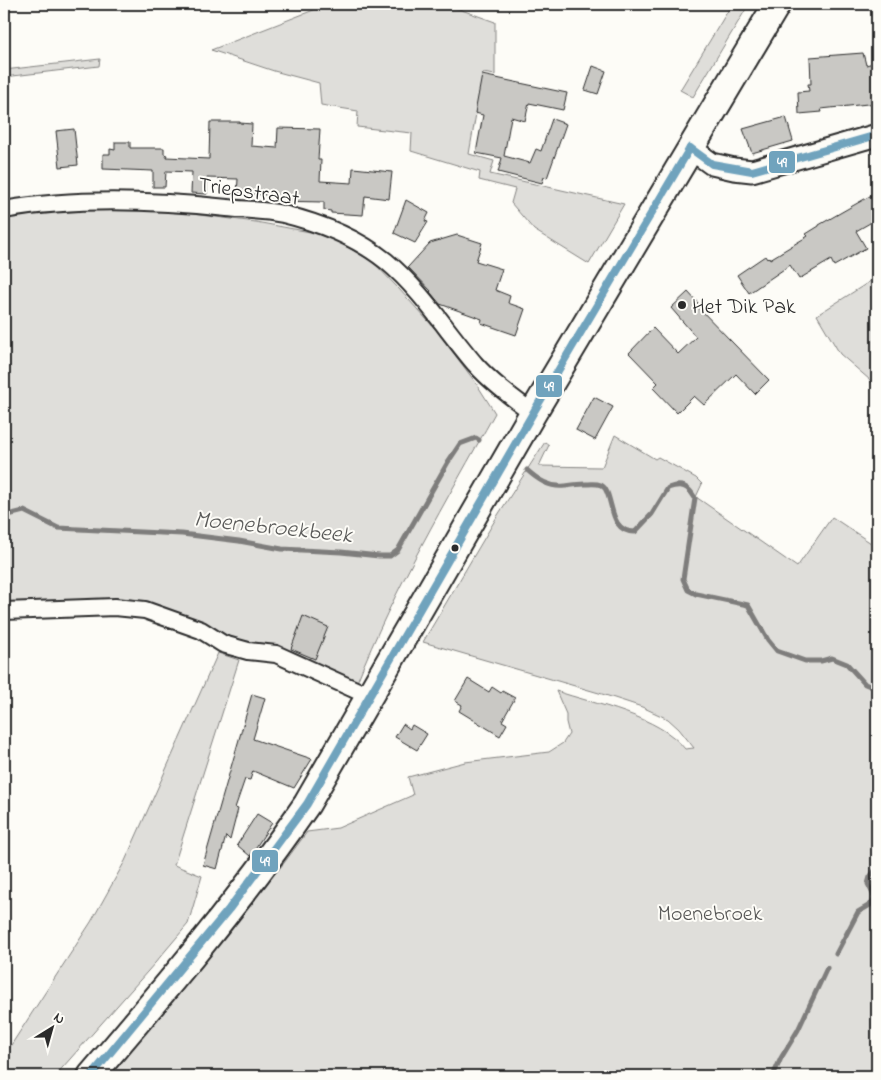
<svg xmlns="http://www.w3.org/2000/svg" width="881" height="1080" font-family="'Indie Flower',sans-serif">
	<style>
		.green { fill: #dfdeda; stroke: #858482 }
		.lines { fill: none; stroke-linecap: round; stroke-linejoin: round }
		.stream { stroke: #7e7d7b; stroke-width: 5 }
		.building { fill: #c9c8c4; stroke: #2b2b2b }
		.minor-casing { stroke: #2b2b2b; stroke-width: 20 }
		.tertiary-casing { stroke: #2b2b2b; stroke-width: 25 }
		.primary-casing { stroke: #2b2b2b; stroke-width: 30 }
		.minor { stroke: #fdfcf7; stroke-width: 16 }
		.tertiary { stroke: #fdfcf7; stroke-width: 21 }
		.primary { stroke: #fdfcf7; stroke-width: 26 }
		.bus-1-casing { stroke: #fdfcf7; stroke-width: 11 }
		.bus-1 { stroke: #70a3bd; stroke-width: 8 }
		.poi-dot { fill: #2b2b2b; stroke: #fdfcf7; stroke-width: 2 }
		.labels { text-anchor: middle; stroke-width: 4; stroke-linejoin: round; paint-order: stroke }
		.street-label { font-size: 22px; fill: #2b2b2b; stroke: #fdfcf7 }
		.poi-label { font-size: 22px; fill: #2b2b2b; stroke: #fdfcf7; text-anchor: start }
		.park-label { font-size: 22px; fill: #585857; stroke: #fdfcf7 }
		.water-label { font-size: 24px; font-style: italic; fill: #5b5b5a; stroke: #fdfcf7 }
		.line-badge { stroke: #fdfcf7; stroke-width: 2 }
		.badge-label { font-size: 14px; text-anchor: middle; font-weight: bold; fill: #fff }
	</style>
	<rect width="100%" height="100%" fill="#fdfcf7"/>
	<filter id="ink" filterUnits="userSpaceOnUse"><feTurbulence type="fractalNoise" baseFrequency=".02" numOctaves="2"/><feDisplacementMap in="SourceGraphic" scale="10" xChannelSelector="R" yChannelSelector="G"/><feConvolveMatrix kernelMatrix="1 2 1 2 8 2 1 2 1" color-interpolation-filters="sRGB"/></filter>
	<g filter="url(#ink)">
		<g class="green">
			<polygon points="329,4 445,4 495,22 495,75 483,73 469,154 494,161 490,174 624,204 589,264 534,230 511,203 515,189 479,180 480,172 411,151 412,133 357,127 358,111 321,105 319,83 274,71 211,50"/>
			<polygon points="732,4 749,4 693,97 680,90"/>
			<polygon points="100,59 99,66 4,77 4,70"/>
			<path d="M70,209l89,1 97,12 54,10 24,7 39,23 26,27 38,42 39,52 19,30c-49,88 -101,176 -138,269l-73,-33 -61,-13 -45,-21 -174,-10v-386z"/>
			<polygon points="877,277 877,391 870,380 840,354 817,315"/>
			<path d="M615,435l40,24 3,-2 38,21 6,6 -6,13 101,70 35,-50 45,30v529h-772l179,-213 23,-31 31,-4 75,-33 -5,-18 57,-15 84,-10 14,-9 6,-9 -3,-12v-8l-10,-23c38,13 104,25 129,58l9,-1 -15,-19 -11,-10 -26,-12 -43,-14 -176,-51 75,-127 47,-73 4,3 -10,21 63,1z"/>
			<polygon points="218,653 239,660 174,865 202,876 188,924 155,963 55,1076 4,1076 4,1056 91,922 125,861"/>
		</g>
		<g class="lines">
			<g class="stream">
				<path d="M527,470c11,10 23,18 38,16 7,-1 13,-2 20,-2 5,0 11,-1 16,1 14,7 5,47 34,47l17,-18 16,-26c14,-5 20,-2 27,10l-12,81 5,11 8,4 52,11 20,35 9,11 28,10h16l11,-3 15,6 18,20 12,5"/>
				<polyline points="4,516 24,511 58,528 182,534 239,541 282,549 341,552 379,556 390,556 398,550 448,462 460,444 476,438 479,440"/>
				<polyline points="836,954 858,912 870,905 875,898 868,884 870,877 877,868"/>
				<polyline points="617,1076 621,1072 627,1076"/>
				<polyline points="773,1076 781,1058 798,1030 827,968"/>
			</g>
		</g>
		<g class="building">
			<polygon points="863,53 866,65 877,62 877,103 821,109 822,112 799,114 798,92 809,91 808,84 811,84 810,57"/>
			<polygon points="593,66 606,71 598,94 585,90"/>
			<polygon points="482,75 567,93 563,110 529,103 525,121 511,117 504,156 530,163 536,149 541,151 552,119 566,124 547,178 544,177 542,183 498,172 502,158 476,153 483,115 475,113"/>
			<polygon points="786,117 793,141 752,153 743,129"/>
			<polygon points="210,122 240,122 240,123 252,124 251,146 277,148 278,128 320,129 318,160 321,160 320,181 352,183 353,168 392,172 389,199 365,196 363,215 331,213 331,211 324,210 324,202 271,201 271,195 237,194 238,179 207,178 207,194 191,193 192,172 166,171 165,187 153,187 153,171 103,169 103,154 110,154 110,149 115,150 115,142 130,142 130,148 164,148 164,154 167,155 166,157 209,159"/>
			<polygon points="74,129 78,165 60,167 56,131"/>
			<polygon points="877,192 877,219 856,231 866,248 834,266 831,260 799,279 790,265 749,293 737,275 765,256 767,259 769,257 770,259 808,236 806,234 819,226 819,225"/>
			<polygon points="406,200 429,213 425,221 428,222 415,243 394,233"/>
			<polygon points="457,235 482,243 476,261 502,269 495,290 510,296 508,303 525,309 516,335 481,323 482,319 440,304 430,292 431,291 408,267 430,243"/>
			<polygon points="688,292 698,303 696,305 769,380 755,394 736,374 704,405 694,396 677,413 653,388 658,383 629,353 653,328 678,354 696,337 671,308"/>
			<polygon points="594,397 613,407 595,440 576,430"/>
			<polygon points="303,616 328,627 315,659 291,649"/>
			<polygon points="468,679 489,692 492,687 501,693 502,691 515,698 502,721 507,724 500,736 459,711 462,705 455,701"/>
			<polygon points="252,694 265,698 253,739 312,759 294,788 253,771 250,780 245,779 235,808 238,809 230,840 226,836 217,869 203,865"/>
			<polygon points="403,724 410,729 412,725 427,734 417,750 395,737"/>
			<polygon points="257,814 272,823 250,856 237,845"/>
		</g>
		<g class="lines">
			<defs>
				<g id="minor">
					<path d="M4,210c73,-13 149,-10 223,-2 18,2 38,2 56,6 37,9 73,23 103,47 35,29 60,69 89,103 17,19 38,34 58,49"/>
					<polyline points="4,611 115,607 145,610 201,630 223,644 248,651 276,654 358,691 368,698"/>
				</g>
				<polyline id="tertiary" points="690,148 712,164 734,169 752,171 877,135"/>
				<path id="primary" d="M91,1076c75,-88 150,-176 216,-272l226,-391 244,-409"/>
			</defs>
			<use href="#minor" class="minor-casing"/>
			<use href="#tertiary" class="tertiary-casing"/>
			<use href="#primary" class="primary-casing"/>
			<use href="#minor" class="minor"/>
			<use href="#tertiary" class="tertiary"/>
			<use href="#primary" class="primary"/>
			<defs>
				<g id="bus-1">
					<polyline points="690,148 712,164 752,171 877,135"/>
					<polyline points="91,1076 229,909 307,804 533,413 690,148"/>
				</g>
			</defs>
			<use href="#bus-1" class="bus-1-casing"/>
			<use href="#bus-1" class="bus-1"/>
		</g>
	</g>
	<g class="poi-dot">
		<circle cx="682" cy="305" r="5"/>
		<circle cx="455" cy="548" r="4.5"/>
	</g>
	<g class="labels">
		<g class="street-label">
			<text transform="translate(249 190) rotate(8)" y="8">Triepstraat</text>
		</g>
		<g class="poi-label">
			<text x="692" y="313">Het Dik Pak</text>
		</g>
		<g class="park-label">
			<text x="710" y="920">Moenebroek</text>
		</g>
		<g class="water-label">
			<text transform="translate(273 526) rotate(6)" y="8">Moenebroekbeek</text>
		</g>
	</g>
	<g class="line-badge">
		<rect x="768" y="150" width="28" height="24" rx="5" fill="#70a3bd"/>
		<rect x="535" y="374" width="28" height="24" rx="5" fill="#70a3bd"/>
		<rect x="251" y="849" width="28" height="24" rx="5" fill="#70a3bd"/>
	</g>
	<g class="badge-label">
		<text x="782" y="167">49</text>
		<text x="549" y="391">49</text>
		<text x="265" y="866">49</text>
	</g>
	<rect width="881" height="1080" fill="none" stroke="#fdfcf7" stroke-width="20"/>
	<rect x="10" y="10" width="861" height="1060" fill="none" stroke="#2b2b2b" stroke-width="2" filter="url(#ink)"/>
	<g transform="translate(52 1028) rotate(37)" stroke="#fdfcf7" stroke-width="4" paint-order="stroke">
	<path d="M0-4L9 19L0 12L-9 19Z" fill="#2b2b2b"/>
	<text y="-8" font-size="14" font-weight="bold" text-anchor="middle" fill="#2b2b2b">N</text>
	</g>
</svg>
